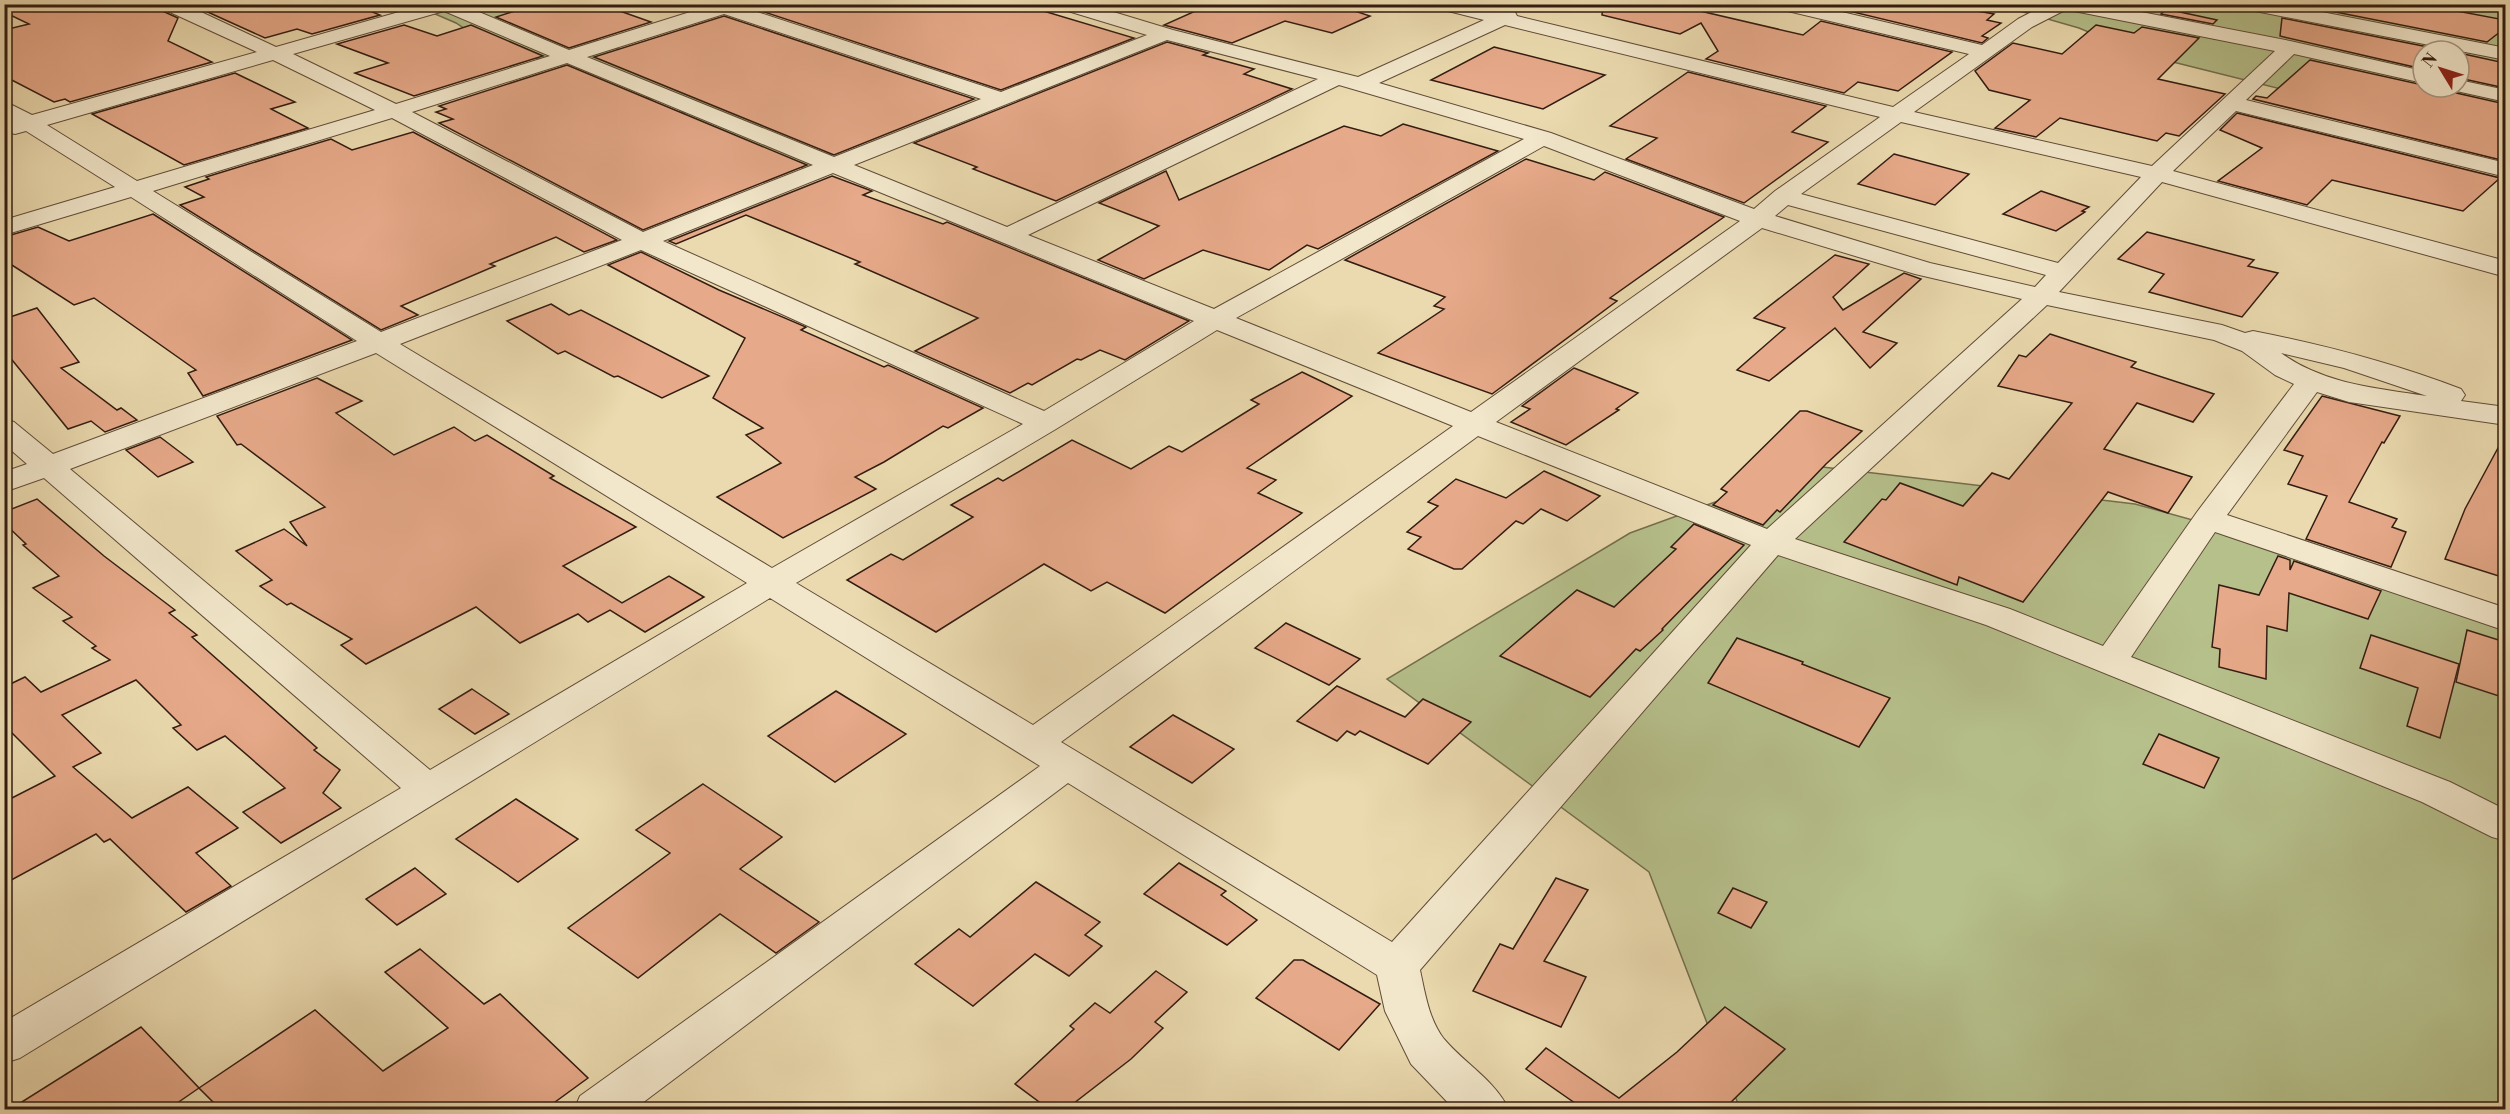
<svg xmlns="http://www.w3.org/2000/svg" width="2510" height="1114" font-family="'Libre Bodoni',serif">
	<style>
		.green { fill: #b6c08b; stroke: #746e4e; stroke-width: 1.5; fill-rule: evenodd }
		.building { fill: #e6a989; stroke: #331c11; stroke-width: 1.5 }
		.lines { fill: none; stroke-linecap: round; stroke-linejoin: round }
		.minor-casing { stroke: #614c38; stroke-width: 2 }
		.minor { fill: #f2e7cb; fill-rule: evenodd }
	</style>
	<rect width="100%" height="100%" fill="#ebdaaf"/>
	<filter id="stains"><feTurbulence type="fractalNoise" baseFrequency=".00333" numOctaves="4"/><feColorMatrix values="0 0 0 0 .2 0 0 0 0 .09 0 0 0 0 .02 0 0 0 .5 -.17"/></filter>
	<radialGradient id="worn" r=".72"><stop offset=".6" stop-color="#630" stop-opacity="0"/><stop offset="1" stop-color="#630" stop-opacity=".3"/></radialGradient>
	<g class="green">
		<polygon points="432,5 499,5 608,44 831,154 822,169 806,170 786,159 699,125 676,107 663,101 611,91 580,74 546,59 507,57 456,23 435,14"/>
		<path d="M1999,5h506v140l-364,-91 -62,-26zM2423,51h36v36h-36z"/>
		<polygon points="1814,466 2135,504 2505,607 2505,1109 1740,1109 1649,872 1387,679 1630,533"/>
	</g>
	<g class="building">
		<polygon points="4,4 157,4 160,10 178,18 168,41 212,62 70,102 65,99 54,102 4,76 4,30 29,24 4,12"/>
		<polygon points="190,4 353,4 380,15 312,34 297,29 265,38"/>
		<polygon points="536,4 600,4 651,22 569,48 496,17"/>
		<polygon points="756,4 1020,4 1134,38 1001,90 749,7"/>
		<polygon points="1211,4 1334,4 1370,16 1332,33 1285,21 1232,43 1164,25"/>
		<polygon points="1603,4 1670,4 1803,35 1821,21 1952,52 1898,91 1858,82 1844,93 1706,59 1718,51 1701,23 1680,34 1602,15"/>
		<polygon points="1828,4 1939,4 1994,14 1987,20 2001,23 1982,36 1988,38 1982,43 1828,6"/>
		<polygon points="2295,4 2420,4 2505,20 2505,28 2487,42"/>
		<polygon points="2166,9 2217,20 2213,24 2161,14"/>
		<polygon points="724,16 974,99 834,155 594,57"/>
		<polygon points="2282,18 2448,51 2423,51 2423,69 2284,37 2280,36"/>
		<polygon points="404,25 437,36 471,25 543,56 414,96 355,73 388,63 337,44"/>
		<polygon points="2096,25 2134,33 2142,27 2199,38 2158,79 2225,94 2179,136 2166,133 2157,141 2060,118 2036,137 1995,128 2030,100 1989,90 1975,71 2013,43 2062,54"/>
		<polygon points="1167,42 1208,53 1203,55 1254,69 1244,74 1292,89 1056,201 973,169 977,167 914,143"/>
		<polygon points="1494,47 1605,75 1543,109 1431,80"/>
		<polygon points="2459,53 2505,63 2505,88 2459,78"/>
		<polygon points="2310,60 2423,85 2423,87 2447,87 2452,92 2505,104 2505,161 2253,99 2256,96 2267,98"/>
		<polygon points="567,65 807,165 643,230 439,123 453,119 436,112 446,109 439,106"/>
		<polygon points="1688,72 1826,106 1792,132 1828,142 1744,203 1626,159 1657,138 1610,126"/>
		<polygon points="235,73 295,102 271,109 308,128 184,165 92,114"/>
		<polygon points="2237,113 2500,178 2463,211 2332,180 2307,205 2218,181 2262,148 2220,130"/>
		<polygon points="1403,124 1498,151 1318,249 1307,245 1269,270 1203,250 1144,279 1098,260 1159,226 1099,203 1166,171 1179,200 1344,126 1381,136"/>
		<polygon points="413,132 617,240 584,252 556,237 490,264 495,266 401,306 418,315 381,330 180,205 204,197 185,187 209,179 206,177 331,139 352,150"/>
		<polygon points="1894,154 1969,174 1935,205 1858,184"/>
		<polygon points="1526,159 1594,180 1605,172 1724,217 1610,298 1617,301 1492,394 1378,353 1444,309 1434,306 1445,297 1345,260"/>
		<polygon points="832,176 872,191 863,195 943,224 947,222 1189,321 1125,360 1100,350 1081,360 1077,359 1032,385 1028,383 1010,393 915,351 978,318 855,264 860,262 746,215 676,244 669,241"/>
		<polygon points="2041,191 2089,207 2082,211 2085,212 2056,231 2003,214"/>
		<polygon points="153,214 352,340 203,396 188,373 196,370 94,298 74,305 4,260 4,237 38,227 69,241"/>
		<polygon points="2147,232 2254,260 2248,266 2278,273 2242,317 2149,292 2164,274 2118,259"/>
		<polygon points="641,252 719,290 806,327 801,330 884,367 888,365 983,408 948,428 943,426 884,462 855,477 876,489 783,538 717,497 781,463 746,435 763,428 713,398 745,338 608,265"/>
		<polygon points="1835,255 1869,264 1833,297 1843,310 1904,273 1921,279 1863,332 1897,343 1870,368 1835,328 1769,381 1737,370 1785,328 1754,318"/>
		<polygon points="551,304 569,315 581,310 709,376 662,398 618,376 614,377 565,351 558,354 507,321"/>
		<polygon points="37,308 79,362 61,368 117,410 121,408 137,420 105,432 91,421 68,429 4,350 4,319"/>
		<polygon points="2050,334 2136,362 2131,367 2214,394 2193,422 2137,403 2104,449 2192,477 2168,513 2108,492 2023,602 1959,577 1957,585 1844,542 1882,499 1886,500 1900,483 1963,506 1992,473 2009,479 2072,403 1998,386 2019,355 2026,357"/>
		<polygon points="1574,368 1638,393 1616,409 1619,410 1566,445 1511,422 1530,409 1522,406"/>
		<polygon points="1302,372 1352,396 1247,468 1276,480 1258,493 1302,513 1165,613 1107,582 1091,591 1044,564 936,632 847,580 891,554 903,560 973,517 951,505 998,478 1003,481 1072,440 1131,469 1169,446 1182,452 1259,404 1251,400"/>
		<polygon points="317,378 362,401 336,413 394,455 454,427 475,441 487,435 554,476 550,478 636,527 563,566 622,603 669,576 704,597 645,632 610,610 588,622 578,614 520,643 476,607 366,664 341,645 352,639 291,603 287,605 260,586 272,580 236,551 284,529 307,546 290,522 325,507 241,444 237,445 217,416"/>
		<polygon points="2322,396 2400,416 2384,443 2382,442 2349,502 2397,519 2392,527 2406,532 2391,567 2306,539 2327,496 2288,484 2303,456 2284,450"/>
		<polygon points="1800,411 1807,411 1862,431 1826,464 1780,512 1777,510 1763,525 1713,505 1727,492 1721,489"/>
		<polygon points="2505,435 2505,578 2445,559 2465,509"/>
		<polygon points="160,437 193,462 158,477 126,450"/>
		<polygon points="1544,471 1600,496 1567,521 1541,509 1523,524 1516,521 1462,569 1454,569 1408,549 1421,537 1407,532 1438,506 1428,502 1456,479 1506,498"/>
		<polygon points="37,499 104,556 175,610 169,613 197,635 192,637 317,748 314,750 340,770 323,793 341,808 281,843 243,812 285,788 225,736 197,750 173,728 181,725 136,680 62,715 101,753 73,767 132,818 188,787 238,828 196,853 231,886 186,912 110,839 104,842 96,834 4,884 4,802 55,776 4,725 4,687 25,677 41,692 110,660 92,648 96,646 63,621 72,617 33,588 59,576 23,545 26,544 4,523 4,512"/>
		<polygon points="1694,524 1744,545 1662,629 1663,630 1640,651 1636,649 1590,697 1500,656 1577,590 1614,607 1676,549 1671,547"/>
		<polygon points="2278,556 2290,560 2290,570 2294,561 2381,591 2368,619 2289,593 2287,631 2267,626 2266,679 2219,667 2220,649 2212,647 2219,585 2259,595"/>
		<polygon points="1286,623 1360,659 1329,685 1255,648"/>
		<polygon points="2467,630 2505,642 2505,698 2456,682"/>
		<polygon points="2371,635 2459,664 2440,738 2407,726 2418,688 2360,668"/>
		<polygon points="1737,638 1803,662 1802,664 1890,698 1859,747 1708,683"/>
		<polygon points="1337,686 1405,717 1423,699 1471,722 1428,764 1360,731 1355,735 1347,731 1337,741 1297,721"/>
		<polygon points="472,689 509,714 475,734 439,709"/>
		<polygon points="836,691 906,734 835,782 768,736"/>
		<polygon points="1173,715 1234,749 1192,783 1130,747"/>
		<polygon points="2159,734 2219,758 2204,788 2143,764"/>
		<polygon points="703,784 782,837 740,869 819,922 776,953 720,914 638,978 568,928 670,853 636,830"/>
		<polygon points="516,799 578,839 518,882 456,839"/>
		<polygon points="1179,863 1226,891 1221,895 1257,920 1227,945 1144,894"/>
		<polygon points="415,868 446,894 397,925 366,899"/>
		<polygon points="1556,878 1588,890 1544,961 1586,977 1561,1027 1473,991 1500,944 1513,949"/>
		<polygon points="1036,882 1100,922 1085,935 1102,946 1069,976 1035,954 973,1006 915,964 959,929 970,937"/>
		<polygon points="1733,888 1767,902 1751,928 1718,913"/>
		<polygon points="420,949 484,1004 500,994 588,1078 544,1110 221,1110 199,1088 315,1010 383,1071 448,1028 385,972"/>
		<polygon points="1294,960 1303,960 1380,1004 1339,1050 1256,998"/>
		<polygon points="1156,971 1187,992 1155,1022 1163,1028 1131,1059 1065,1110 1050,1110 1015,1084 1074,1029 1070,1026 1095,1003 1110,1013"/>
		<polygon points="1725,1007 1785,1049 1723,1110 1585,1110 1526,1069 1546,1048 1619,1098 1677,1052"/>
		<polygon points="141,1027 199,1088 167,1110 9,1110"/>
	</g>
	<g class="lines">
		<defs>
			<g id="minor">
				<path d="M159,4h25l92,43 151,-43h33l109,46 137,-43 -2,-3h40l-2,3 259,85 146,-57 -89,-27 -2,-4h31l86,26 185,47 126,-57 -48,-12 -2,-4h34l33,8 7,-2 7,2 2,4 376,91 76,-53 -194,-46 -2,-4h35l174,41 36,-26 29,-15h53l190,37 133,30v12l-129,-29 -48,46 260,63v14l-270,-66 -63,60 333,90v16l-344,-95 -103,110 163,33 23,8 8,-2c71,14 140,32 208,58l4,6 -4,6 45,6v18l-157,-23 -32,-10 -90,123 279,93v23l-291,-99 -84,125 319,125 56,28v31l-14,-4 -70,-35 -436,-177 -208,-70 -358,415c5,23 9,50 24,69 21,25 51,41 65,71h-54l-44,-46 -26,-53 -8,-36 -309,-192 -435,327h-59l6,-14 460,-330 -270,-168 -750,460 -16,5v-41l397,-234 -357,-310 -40,14v-20l23,-8 -23,-20v-25l10,3 39,32 304,-113 -226,-144 -127,38v-15l111,-33 -89,-56 -11,3 -8,-2 -3,-6 8,-5 -8,-4v-16l28,14 225,-63 -96,-44zM2067,9l2,1 206,41 -123,115 -238,-54 118,-85zM444,11l106,45 -154,48 -103,-50zM724,14l257,85 -147,58 -247,-100zM1505,25l375,92 -105,74 -21,18 -203,-76 -172,-50zM1167,40l151,39 -311,148 -153,-62zM273,60l102,50 -238,71 -90,-56zM567,63l246,102 -170,67 -231,-120zM1339,85l185,54 -310,170 -186,-74zM392,118l230,122 -241,92 -228,-141zM1901,122l240,55 -83,86 -257,-69zM1544,146l196,75 -269,191 -235,-94zM833,173l361,148 -150,90 -381,-170zM1788,205l258,70 -11,12 -105,-24 -155,-47zM1762,228l153,46 107,25 -255,230 -271,-107zM641,250l382,174 -251,144 -372,-224zM2047,305l167,35 28,11 33,24 19,9 -97,128 -94,134 -93,-37 -215,-70zM1217,330l236,96 -420,299 -237,-142 260,-154zM376,353l371,230 -317,187 -360,-301zM2281,353l63,15 83,28c-52,-8 -103,-12 -146,-43zM1478,436l273,109 -359,397 -331,-200z"/>
				<polygon points="2241,4 2281,4 2506,48 2506,60 2250,10 2243,8"/>
				<polygon points="2459,80 2506,90 2506,102 2452,90 2449,87 2459,87"/>
			</g>
		</defs>
		<use href="#minor" class="minor-casing"/>
		<use href="#minor" class="minor"/>
	</g>
	<rect width="2510" height="1114" fill="none" stroke="#ebdaaf" stroke-width="24"/>
	<rect x="6" y="6" width="2498" height="1102" fill="none" stroke="#331c11" stroke-width="3"/>
	<rect x="12" y="12" width="2486" height="1090" fill="none" stroke="#331c11" stroke-width="1.5"/>
	<g transform="translate(2441 69) rotate(308)"><circle r="28" fill="#f2e7cb" stroke="#a69681" stroke-width="1.5"/>
	<path d="M0-4.5L10 22L0 15L-10 22Z" fill="#8f2418"/>
	<text y="-9" font-size="16" font-weight="bold" text-anchor="middle" fill="#331c11">N</text>
	</g>
	<rect width="100%" height="100%" filter="url(#stains)"/>
	<rect width="100%" height="100%" fill="url(#worn)"/>
</svg>
